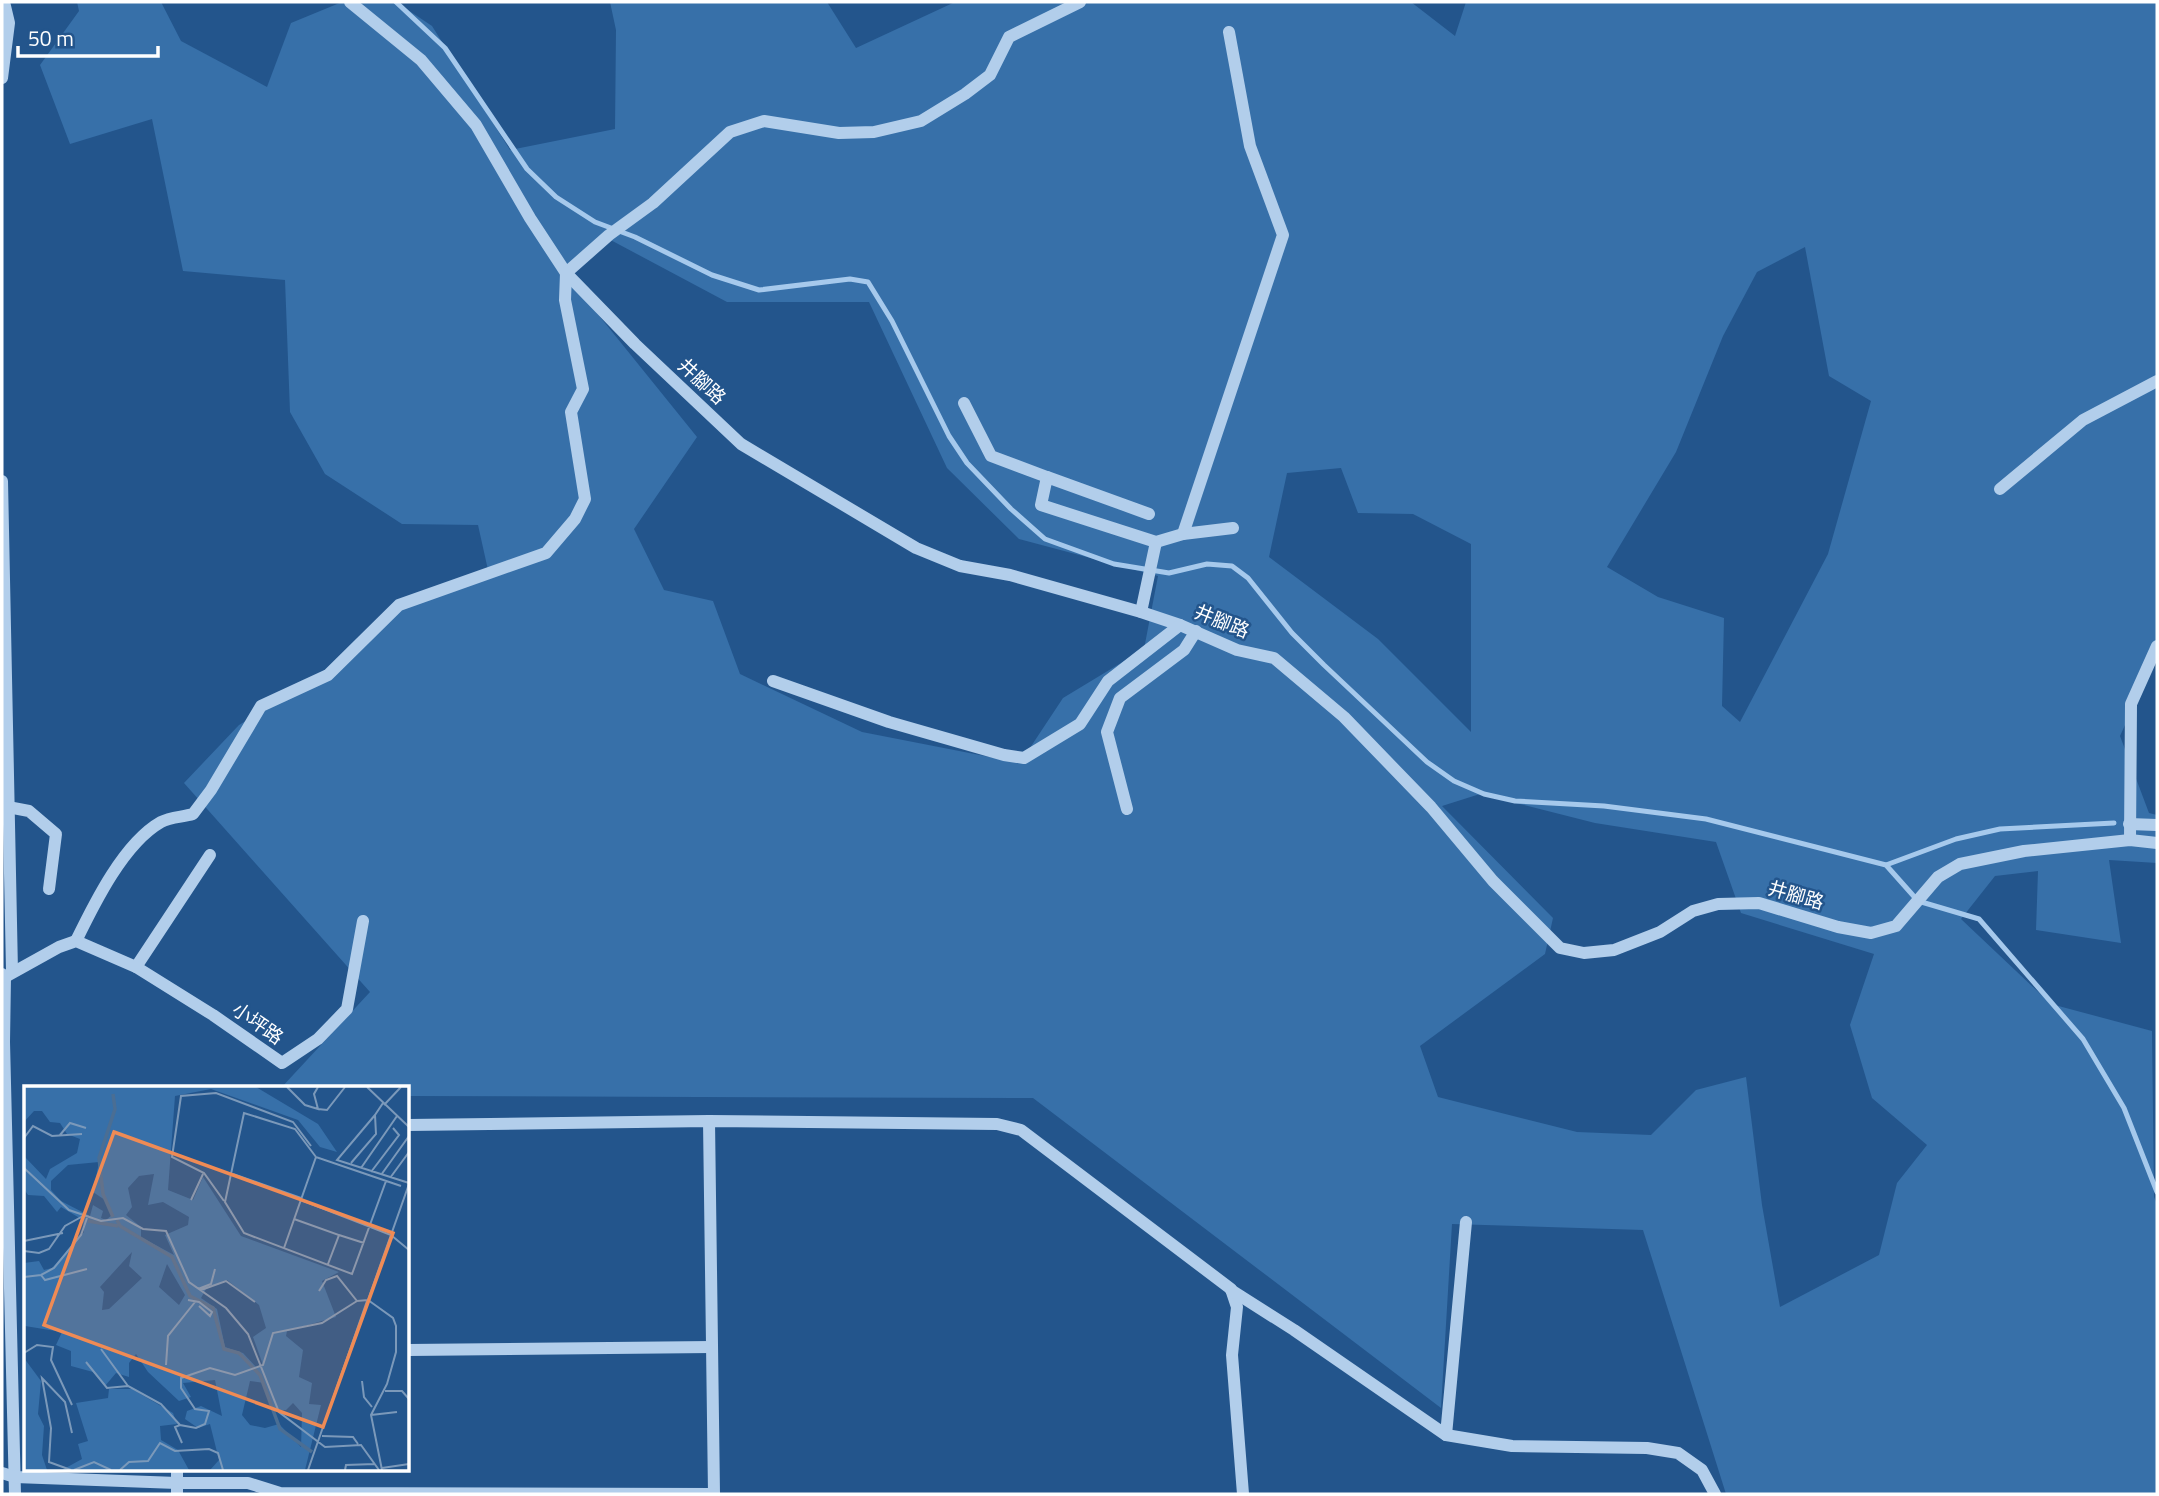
<svg xmlns="http://www.w3.org/2000/svg" width="2159" height="1496" font-family="'Titillium Web','Noto Sans TC',sans-serif">
	<style>
		.green { fill: #3770a9; fill-rule: evenodd }
		.lines { fill: none; stroke-linecap: round; stroke-linejoin: round }
		.stream { stroke: #a6c9ec; stroke-width: 5 }
		.minor { stroke: #b2ceeb; stroke-width: 12 }
		.labels { text-anchor: middle; stroke-width: 5; stroke-linejoin: round; paint-order: stroke }
		.street-label { font-size: 19px; fill: #fff; stroke: #23558c }
		.inset-river { fill: none; stroke: #4a6e94; stroke-width: 3.5 }
		.inset-road { fill: none; stroke: #7b99ba; stroke-width: 2 }
		.view { fill: #ef8b55; fill-opacity: 0.15; stroke: #ef8b55; stroke-width: 3.5 }
		.inset-edge { fill: none; stroke: #fff; stroke-width: 3.5 }
	</style>
	<rect width="100%" height="100%" fill="#23558c"/>
	<path class="green" d="M77,2h84l20,39 86,46 24,-64 51,-21h54l36,24 78,124 105,-21 1,-99 -6,-28h217l29,46 99,-46h456l44,34 11,-34h691v648l-2,9 -35,77 29,77 8,2v48l-48,-3 12,83 -85,-13 2,-59 -43,5 -34,43 90,85 101,27 2,166 3,7v290h-431l-83,-264 -191,-6 -11,184 -408,-310 -625,-2v-8h-127l89,-96 -186,-209 55,-58 84,-51 61,-59 104,-45 -10,-45 -76,-1 -77,-50 -35,-62 -5,-132 -102,-9 -31,-152 -82,25 -30,-79 39,-54zM605,237l122,65h142l78,166 72,71 139,37 -14,73 -81,49 -43,65 -158,-31 -122,-58 -27,-73 -49,-11 -30,-61 63,-92 -134,-166zM1805,247l24,129 42,25 -43,153 -88,168 -18,-16 2,-88 -66,-21 -51,-30 69,-115 47,-116 34,-64zM1341,468l17,45 55,1 58,30v188l-93,-93 -109,-82 18,-84zM1480,794l115,29 121,19 25,71 133,41 -24,71 22,73 55,47 -30,38 -18,72 -99,52 -18,-102 -16,-128 -50,13 -45,45 -74,-3 -139,-35 -18,-51 125,-92 8,-36 -111,-112z"/>
	<g class="lines">
		<g class="stream">
			<polyline points="396,2 445,48 527,169 556,197 595,222 635,237 712,275 759,290 850,279 868,282 892,321 949,436 967,463 1011,509 1045,539 1114,564 1169,573 1207,564 1232,566 1248,578 1292,633 1324,665 1427,762 1454,781 1484,794 1515,801 1604,806 1706,819 1886,865 1918,901 1979,919 2083,1039 2124,1108 2157,1192"/>
			<polyline points="1886,865 1956,839 2000,829 2114,823"/>
		</g>
		<g class="minor">
			<polyline points="350,2 421,60 476,125 530,218 566,273 635,344 741,444 916,548 960,566 1010,575 1141,612 1180,625 1237,650 1274,658 1344,717 1431,807 1493,881 1560,948 1584,953 1614,950 1660,932 1693,911 1718,904 1759,903 1838,927 1871,933 1896,926 1938,877 1960,864 2024,851 2130,840 2157,843"/>
			<polyline points="2,78 9,23 4,2"/>
			<polyline points="964,403 991,456 1047,477"/>
			<polyline points="2,481 12,971"/>
			<polyline points="2000,489 2083,420 2157,381"/>
			<polyline points="1149,514 1047,477 1041,505 1156,542 1183,534 1233,528"/>
			<polyline points="1183,534 1283,235 1250,146 1229,32"/>
			<polyline points="1141,612 1156,542"/>
			<polyline points="773,681 889,722 1004,755 1024,758 1080,724 1108,681 1180,625"/>
			<polyline points="8,807 29,811 56,834 49,889"/>
			<polyline points="1127,809 1107,732 1120,698 1184,650 1196,631"/>
			<polyline points="2129,824 2157,825"/>
			<polyline points="2130,840 2131,704 2157,646"/>
			<path d="M76,941c19,-39 48,-98 85,-119 9,-5 22,-5 32,-8l18,-24 50,-84 67,-31 71,-70 147,-52 29,-34 10,-20 -14,-87 12,-23 -18,-89 1,-27 43,-38 44,-32 77,-71 34,-11 75,12 35,-1 47,-11 44,-27 25,-19 19,-38 71,-35"/>
			<polyline points="136,967 210,855"/>
			<polyline points="2,974 5,977 4,1042 15,1494"/>
			<polyline points="5,977 59,947 76,941 136,967 213,1015 282,1063 318,1039 347,1009 363,921"/>
			<polyline points="709,1121 714,1494"/>
			<polyline points="408,1125 709,1121 997,1124 1021,1130 1231,1289 1237,1307 1232,1355 1243,1494"/>
			<polyline points="1231,1290 1294,1330 1446,1435 1512,1446 1647,1448 1678,1453 1702,1470 1715,1494"/>
			<polyline points="408,1350 712,1347"/>
			<polyline points="1446,1435 1466,1222"/>
			<polyline points="177,1470 177,1494"/>
			<polyline points="2,1473 15,1477 177,1483 248,1483 280,1493 714,1494"/>
		</g>
	</g>
	<g class="labels">
		<g class="street-label">
			<text transform="translate(702 381) rotate(43)" y="7">井腳路</text>
			<text transform="translate(1222 621) rotate(22)" y="7">井腳路</text>
			<text transform="translate(1796 895) rotate(16)" y="7">井腳路</text>
			<text transform="translate(258 1023) rotate(35)" y="7">小坪路</text>
		</g>
	</g>
	<g transform="translate(24 1086)">
		<rect width="385" height="385" fill="#23558c"/>
		<path d="M0,1h232l62,37 19,28 -17,-5 -22,-27 -87,-31 -36,7 -7,94 25,10 10,-23 38,59 98,36 -17,9 14,36 -49,14 -1,5 17,14 -4,27 13,6 -3,21 12,1 -16,65h-95l9,-10 -9,-36 -12,4 -13,-9 2,-8 14,-5 21,10 -7,-36 -32,3 8,14 -12,4 -31,-29 -12,-18 -7,9v14l-13,-4 -11,13 -12,-14 -22,-6v-15l-15,-6 6,-13 -37,-6 -1,-63 15,-2 5,9 8,-2 32,-36 -1,-12 -22,-13 -4,5 -13,-16 -16,-1 -4,-6v-33l22,23 4,-10 27,-16 3,-14 -13,-5 -7,-11 -10,-1 -8,-11h-8l-10,11zM75,76l-6,30 12,8 7,15 -6,5 -5,-2 2,-7 -10,-6 -3,11 -29,-15 -10,-11v-9l17,-16zM130,88l-6,31 15,-3 26,15 -1,8 -23,10 9,20 -33,-18v-10l-15,-12 6,-8 -4,-19 11,-12zM108,166l-3,14 13,12 -33,31 -7,1 2,-18 -4,-5zM143,178l18,31 -6,10 -20,-18zM203,194l32,25 7,23 -13,9 10,28 -7,2 -13,-14 -18,-6 -8,-38 -16,-11 5,-9zM226,295l14,2 10,28 12,-1 7,-7 9,10 -1,34 -22,-23 -14,4 -15,-3 -8,-10zM0,272l17,23 -3,33 6,12 -2,29 5,15h-23zM85,303h23l41,24 4,11 -17,2 1,14 17,10 11,20h-127l20,-11 -4,-15 10,-3 -12,-38 32,-5z" fill="#3770a9" fill-rule="evenodd"/>
		<path class="inset-river" d="M89,131l-10,-23 -4,-36 16,-49 -2,-15M93,134l3,6 52,31 18,39 23,12 11,41 15,4 21,22 20,54 32,23M64,135l30,5"/>
		<path class="inset-road" d="M263,1l18,18 13,4 -4,-15 4,-7M343,1l42,40M360,19l17,-18M294,23l9,1 18,-23M351,29l-38,45 72,23M36,49l10,-12 16,5M0,52l9,-12 19,10 30,-2M292,71l-21,-28 -51,-16 -19,89 19,31 108,41 34,-93M327,77l25,-29 -1,-19 8,-12M0,82l45,42 32,11 22,-3 20,11 23,2 23,51 37,26 22,26 31,78 46,35 36,-2 18,25M337,82l36,-52M347,86l28,-37 -6,-7M209,88l68,24M357,89l28,-39M366,92l19,-26M167,114l12,-26M277,114l90,35 18,15M200,115l-20,-28 -32,-16 9,-61 35,-3 77,29 18,24M270,133l45,16 -11,29M315,149l25,8M0,155l39,-8M260,162l32,-91 85,29M0,165l15,2 10,-4 16,-23 18,-10M17,189l4,5 42,-11M0,191l17,-2 13,-7 27,-33 6,-17M174,203l13,-5 4,-15M177,204l25,-9 29,21M295,205l7,-11 11,-4 20,25 11,-1M164,214l11,2 13,10 -2,4 -11,-10M77,263l27,37 33,18 19,21 16,3 9,-4 4,-13 -14,-2 -14,-21v-10l29,-10 25,7 28,-10 10,-32 49,-10 35,-22M0,267l13,-8 16,2 -2,13 21,45M62,276l21,26 21,-2M142,279l2,-29 27,-34M338,295l2,16 8,10M361,305h17l7,8M347,329l26,-3M156,339l-5,2 7,16M298,350l31,1 5,7M358,382l27,-4M47,384l-22,-8 2,-34 -9,-50 23,24 7,31M50,384l20,-8 17,8M96,384l9,-8 19,-1 12,-18 15,8 34,-2 9,4 5,17M284,384l59,-169M321,384l1,-5 29,-1M358,384l-11,-55 16,-31 9,-32v-26l-3,-8 -25,-18 41,-116"/>
		<path class="view" d="M90,46l279,101 -70,194 -279,-102z"/>
		<rect width="385" height="385" class="inset-edge"/>
	</g>
	<rect width="2159" height="1496" fill="none" stroke="#ffffff" stroke-width="7"/>
	<path d="M18 46v10h140v-10" fill="none" stroke="#ffffff" stroke-width="3.5"/>
	<text x="28" y="46" font-size="21" fill="#ffffff" stroke="#23558c" stroke-width="5" paint-order="stroke">50 m</text>
</svg>
